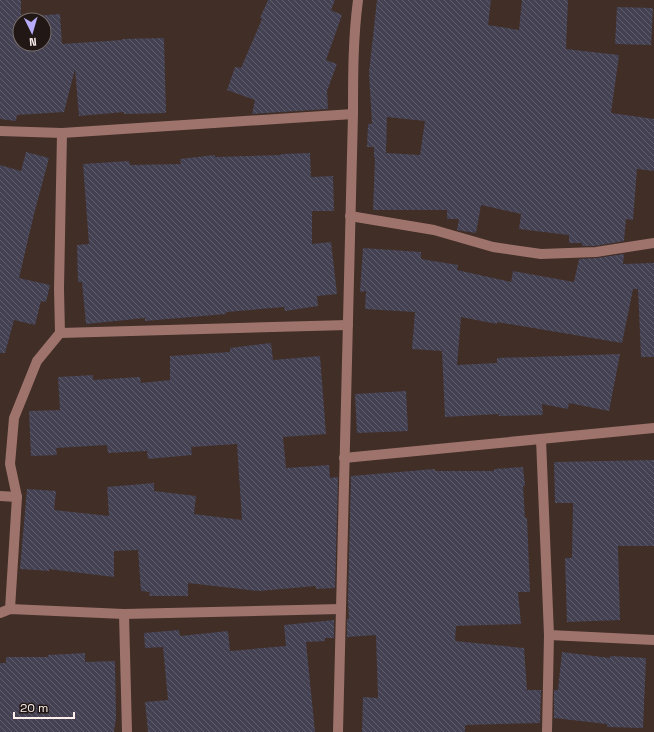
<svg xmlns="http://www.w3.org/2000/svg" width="654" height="732" font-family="'Space Grotesk',sans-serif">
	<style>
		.building { fill: url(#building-back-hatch); fill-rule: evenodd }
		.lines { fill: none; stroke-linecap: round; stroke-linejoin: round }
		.minor { stroke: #9d736b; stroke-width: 10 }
	</style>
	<defs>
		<pattern id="building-back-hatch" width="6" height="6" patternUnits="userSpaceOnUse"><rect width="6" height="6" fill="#444153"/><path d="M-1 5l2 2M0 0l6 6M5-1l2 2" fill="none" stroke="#605d6c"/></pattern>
	</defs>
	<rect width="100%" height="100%" fill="#402e27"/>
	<g class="building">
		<path d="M0,0h21v17l39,-3 2,30 60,-4v-1l42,-1 2,75 -42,1v-2l-45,4 -4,-47 -11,43 -47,3 -1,6 -16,-2zM20,20h24v24h-24z"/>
		<polygon points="268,0 335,0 331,10 342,15 326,60 337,64 327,91 328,109 252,114 255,100 227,90 235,67 241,68 262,19 260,18"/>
		<path d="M377,0h114l-3,25 31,5 3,-30h46l-2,49 53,6 -8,58 43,6v52l-17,-2 -4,51 -7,-1 -2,22 -29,5h-13v-3h-13v-8l-50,-6 2,-15 -40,-9 -5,28 -19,-3 2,-11h-12v-9h-74l2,-52h-1v-11h-7l1,-23h4l-3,-52zM387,117l38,4 -5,34 -34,-2z"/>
		<polygon points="617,7 653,8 651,45 615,44"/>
		<polygon points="26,152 49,158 34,214 19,278 50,285 46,302 41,301 35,325 14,320 5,353 0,353 0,165 21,171"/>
		<polygon points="310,153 311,177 333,176 334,211 312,211 312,244 331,242 337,294 317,296 318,306 285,311 284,307 226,312 226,314 145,321 145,318 86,324 82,282 78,282 77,245 89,244 83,164 129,161 130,165 181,164 180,159 215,155 215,157 281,155 281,154"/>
		<polygon points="363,248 421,252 421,259 458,265 457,270 511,282 513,271 574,282 579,259 597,258 624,254 623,264 654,263 654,357 641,357 638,289 633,289 622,343 497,322 497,324 461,317 457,365 497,363 497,358 620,354 609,411 569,403 568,409 542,404 543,415 499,416 499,414 445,417 442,351 412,349 415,312 365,309 366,291 360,292"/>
		<polygon points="271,343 273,360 320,356 326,434 283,437 286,468 329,465 330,478 338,477 335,588 316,589 316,586 259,591 188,583 188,596 149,596 150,592 141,591 138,550 114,551 114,577 49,569 49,571 20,569 27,489 56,491 54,510 109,516 107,487 154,483 154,491 196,496 194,514 242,520 237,444 191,447 192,455 148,459 147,451 108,453 107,445 56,448 57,455 31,456 29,411 60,410 58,377 93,375 93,380 140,377 141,383 170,380 170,356 230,352 230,348"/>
		<polygon points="406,391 408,431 357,433 355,394"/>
		<polygon points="654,460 654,546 618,546 620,620 567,622 565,558 572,558 573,503 555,503 554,462"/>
		<polygon points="523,467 525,486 523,486 525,518 527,518 530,592 518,592 521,624 456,626 455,641 524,648 527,690 541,690 540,723 465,725 465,732 362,732 363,697 378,698 376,635 347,637 347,619 349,619 348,601 351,476 435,469 435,471 494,471 494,469"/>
		<polygon points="334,620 334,638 325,638 325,641 306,642 315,732 148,732 145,702 168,700 163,647 145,648 144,633 179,630 180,636 228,631 230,651 286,646 284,625"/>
		<polygon points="562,652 610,658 610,656 646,658 643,728 607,727 607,724 554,718 554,690 558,690"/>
		<polygon points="85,653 85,662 115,661 116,717 114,732 0,732 0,663 6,663 6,657 48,657 48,655"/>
	</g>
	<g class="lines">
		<g class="minor">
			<polyline points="0,131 62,133 353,114"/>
			<polyline points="350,216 434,230 493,247 541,254 596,252 654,243"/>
			<polyline points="60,333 348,325"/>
			<polyline points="541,439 549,635 547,732"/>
			<polyline points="344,458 654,428"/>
			<polyline points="0,496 17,497"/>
			<polyline points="10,609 17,497 10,464 14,418 37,361 60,333 59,289 62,133"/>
			<polyline points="0,613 10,609 124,614 341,609"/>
			<polyline points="124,614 127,732"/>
			<polyline points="549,635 654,640"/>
			<path d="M338,732l15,-618c0,-38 0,-76 5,-114"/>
		</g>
	</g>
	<g transform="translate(32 32) rotate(175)"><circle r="19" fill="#211815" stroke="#796e6b"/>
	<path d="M0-3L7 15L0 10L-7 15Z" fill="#b8abf7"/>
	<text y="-6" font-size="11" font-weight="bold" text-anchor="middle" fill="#fdf0ec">N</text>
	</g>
	<path d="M14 712v6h60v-6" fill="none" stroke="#fdf0ec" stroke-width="2"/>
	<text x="20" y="712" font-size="12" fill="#fdf0ec" stroke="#211815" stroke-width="3" paint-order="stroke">20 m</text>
</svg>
